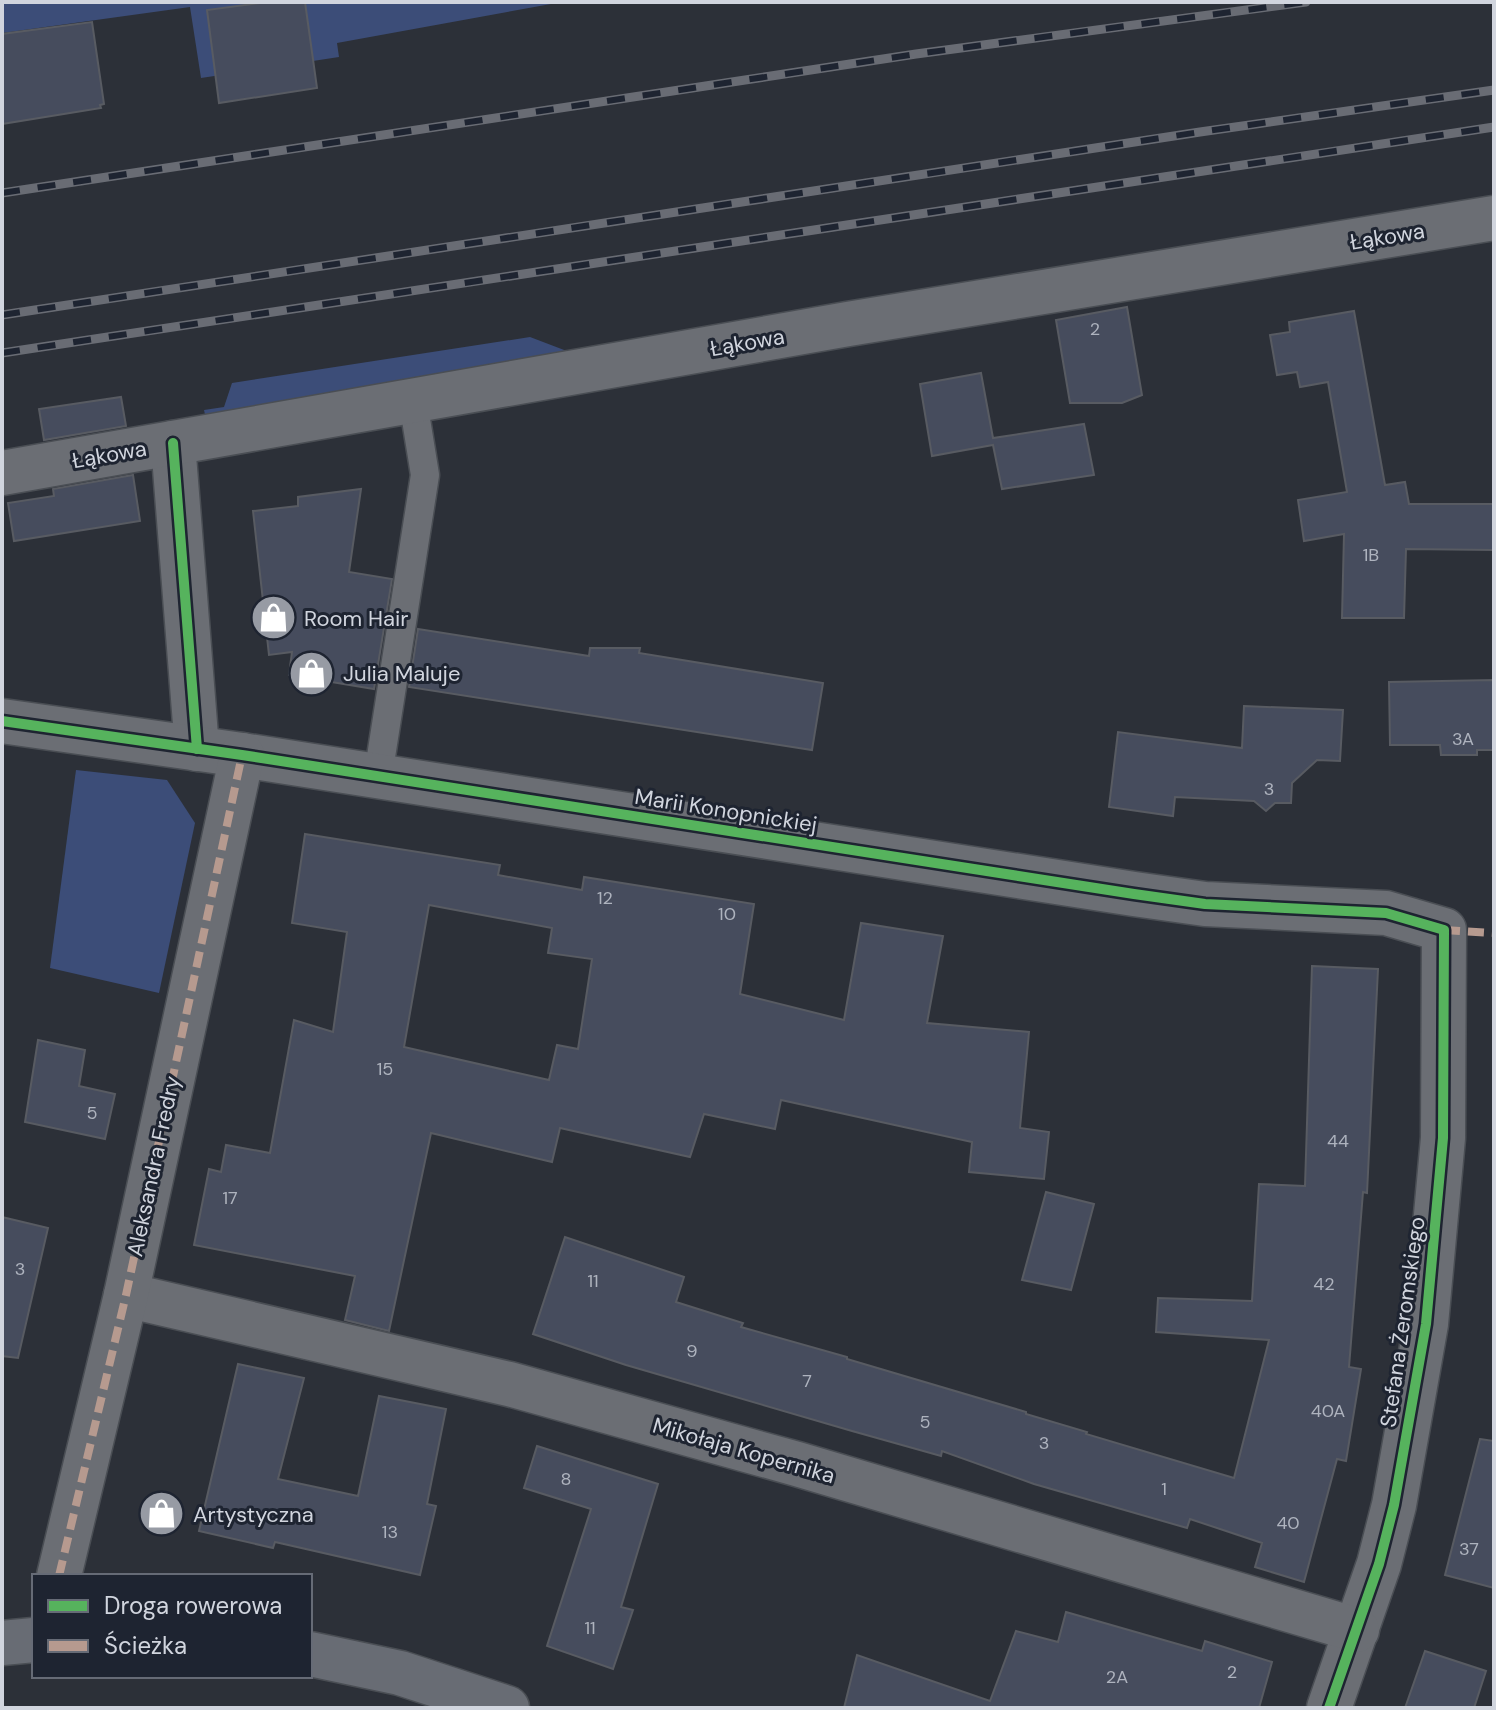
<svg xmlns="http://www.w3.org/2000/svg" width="1496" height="1710" font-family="'DM Sans',sans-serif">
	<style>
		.green { fill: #3c4d78 }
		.building { fill: #464c5d; stroke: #585b62; stroke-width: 2; fill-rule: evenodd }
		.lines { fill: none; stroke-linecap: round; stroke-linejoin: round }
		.lane-casing { stroke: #4a4e54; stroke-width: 31 }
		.street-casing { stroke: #4a4e54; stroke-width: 47 }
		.secondary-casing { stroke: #4a4e54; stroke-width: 47 }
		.lane { stroke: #6b6e74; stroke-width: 28 }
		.street { stroke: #6b6e74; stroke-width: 44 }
		.secondary { stroke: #686c74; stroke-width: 44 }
		.rail-casing { stroke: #696c74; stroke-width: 9 }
		.rail { stroke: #1e2431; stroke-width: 6; stroke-dasharray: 18; stroke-linecap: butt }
		.quiet { stroke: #b69a8f; stroke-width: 8; stroke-dasharray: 16 8; stroke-linecap: butt }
		.cycleway-casing { stroke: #1e2431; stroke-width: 15 }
		.cycleway { stroke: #56b35d; stroke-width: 10 }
		.labels { text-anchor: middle; stroke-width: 6; stroke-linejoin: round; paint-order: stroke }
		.number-label { font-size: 18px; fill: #aeb3be }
		.street-label { font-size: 22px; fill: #d1d5de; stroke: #1e2431 }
		.poi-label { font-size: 22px; fill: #d1d5de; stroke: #1e2431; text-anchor: start }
	</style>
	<rect width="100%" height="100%" fill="#2c3038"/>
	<g class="green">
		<polygon points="2,2 562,2 337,43 339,57 201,78 190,7 2,33"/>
		<polygon points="530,337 572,353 206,419 204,410 224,407 232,383"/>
		<polygon points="76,770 167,780 195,823 159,993 50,968"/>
	</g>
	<g class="building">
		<polygon points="268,2 305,2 317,88 219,103 207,10"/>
		<polygon points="92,22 104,104 100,105 101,108 2,124 2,34"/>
		<polygon points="1127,307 1142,395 1122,403 1070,403 1056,320"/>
		<polygon points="1354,311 1385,485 1405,482 1409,504 1494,504 1494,550 1406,549 1404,618 1342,618 1344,534 1304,541 1298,500 1347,492 1328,382 1300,387 1297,372 1277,375 1270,335 1290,332 1289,322"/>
		<polygon points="981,373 993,438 1084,424 1094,475 1002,489 993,445 932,456 920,384"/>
		<polygon points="121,397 126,426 44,440 39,409"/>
		<polygon points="133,475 140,521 14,541 8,503 54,496 53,489"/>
		<polygon points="361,489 349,572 392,579 374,689 289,675 292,652 269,655 253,511 298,506 298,497"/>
		<polygon points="418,629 589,656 590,648 640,648 639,653 823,683 812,750 409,687"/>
		<polygon points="1494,680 1494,750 1477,750 1477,755 1441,755 1440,745 1390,745 1389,682"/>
		<polygon points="1244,706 1343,710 1340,761 1317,760 1292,783 1291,803 1275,803 1266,811 1254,801 1175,797 1173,816 1109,807 1118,732 1242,748"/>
		<path d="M305,834l195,31 -2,10 84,15 2,-13 170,27 -14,90 104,26 17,-97 82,13 -16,87 102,9 -9,96 29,4 -5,47 -75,-7 3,-30 -191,-42 -6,29 -71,-15 -14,43 -130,-29 -8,34 -121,-29 -42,198 -44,-11 10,-44 -161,-31 15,-76 12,3 5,-27 44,8 24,-133 39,12 14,-100 -55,-9zM429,905l123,23 -4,25 44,6 -14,90 -21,-4 -8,35 -145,-33z"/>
		<polygon points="1312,966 1378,969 1367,1193 1363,1192 1349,1367 1361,1369 1346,1461 1337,1459 1304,1582 1255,1567 1262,1543 1190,1519 1187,1528 1034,1484 942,1451 941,1456 852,1431 626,1365 533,1334 565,1237 684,1277 676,1302 743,1323 741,1327 847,1357 847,1359 1026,1412 1026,1414 1087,1432 1086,1434 1234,1478 1269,1340 1156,1332 1158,1298 1252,1301 1259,1184 1305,1186"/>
		<polygon points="38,1040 85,1050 79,1086 115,1094 105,1139 25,1122"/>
		<polygon points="1046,1192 1094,1204 1071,1290 1022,1280"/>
		<polygon points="2,1217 48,1228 18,1358 2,1356"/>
		<polygon points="238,1364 304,1378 278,1479 358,1496 379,1396 446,1409 427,1504 436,1506 420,1575 275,1542 273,1548 199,1531"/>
		<polygon points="1480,1439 1494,1441 1494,1588 1445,1575"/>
		<polygon points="537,1446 658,1484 621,1607 633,1610 613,1669 547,1646 591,1509 524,1488"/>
		<polygon points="1066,1612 1202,1651 1205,1641 1272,1662 1259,1708 844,1708 857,1655 990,1701 1016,1631 1058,1642"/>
		<polygon points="1425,1651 1486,1671 1474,1708 1405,1708"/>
	</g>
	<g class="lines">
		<defs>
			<polyline id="lane" points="378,776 425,475 413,401"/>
			<g id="street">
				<polyline points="173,443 197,749"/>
				<polyline points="2,473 848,324 1494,218"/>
				<polyline points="2,721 242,755 1134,894 1205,904 1386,913 1444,930 1443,1138 1426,1324 1394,1505 1379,1564 1329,1708"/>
				<polyline points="126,1295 509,1384 797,1464 1357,1630"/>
				<polyline points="59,1576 126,1295 242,755"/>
			</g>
			<g id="secondary">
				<polyline points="2,1643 34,1640"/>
				<polyline points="310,1654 400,1673 507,1708"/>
			</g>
		</defs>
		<use href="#lane" class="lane-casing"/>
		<use href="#street" class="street-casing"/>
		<use href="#secondary" class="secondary-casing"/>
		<use href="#lane" class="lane"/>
		<use href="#street" class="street"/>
		<use href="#secondary" class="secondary"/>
		<defs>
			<g id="rail">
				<polyline points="2,193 916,54 1306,2"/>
				<polyline points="2,315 1200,132 1494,90"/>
				<polyline points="2,353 1494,127"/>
			</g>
		</defs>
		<use href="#rail" class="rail-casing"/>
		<use href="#rail" class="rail"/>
		<g class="quiet">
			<polyline points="1444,930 1494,933"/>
			<polyline points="59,1576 126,1295 242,755"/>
		</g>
		<defs>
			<g id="cycleway">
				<polyline points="173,443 197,749"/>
				<polyline points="2,721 242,755 1134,894 1205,904 1386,913 1444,930 1443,1138 1426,1324 1394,1505 1379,1564 1329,1708"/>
			</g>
		</defs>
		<use href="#cycleway" class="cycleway-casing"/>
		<use href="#cycleway" class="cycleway"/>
	</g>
	<defs>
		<symbol id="shop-disc" viewBox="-11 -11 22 22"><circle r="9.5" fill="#979ba4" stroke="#1e2431"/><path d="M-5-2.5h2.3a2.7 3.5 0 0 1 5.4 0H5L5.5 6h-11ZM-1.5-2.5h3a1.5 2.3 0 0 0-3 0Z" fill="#fff"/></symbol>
	</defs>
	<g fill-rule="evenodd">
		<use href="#shop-disc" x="248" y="592" width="51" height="51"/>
		<use href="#shop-disc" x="286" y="648" width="51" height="51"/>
		<use href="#shop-disc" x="136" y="1488" width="51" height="51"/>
	</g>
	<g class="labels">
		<g class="number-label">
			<text x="1095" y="335">2</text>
			<text x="1371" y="561">1B</text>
			<text x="1463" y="745">3A</text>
			<text x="1269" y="795">3</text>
			<text x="605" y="904">12</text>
			<text x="727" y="920">10</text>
			<text x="385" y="1075">15</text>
			<text x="92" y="1119">5</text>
			<text x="1338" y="1147">44</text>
			<text x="230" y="1204">17</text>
			<text x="20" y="1275">3</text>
			<text x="593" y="1287">11</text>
			<text x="1324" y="1290">42</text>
			<text x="692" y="1357">9</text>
			<text x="807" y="1387">7</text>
			<text x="1328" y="1417">40A</text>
			<text x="925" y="1428">5</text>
			<text x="1044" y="1449">3</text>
			<text x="566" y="1485">8</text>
			<text x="1164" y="1495">1</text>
			<text x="1288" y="1529">40</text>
			<text x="390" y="1538">13</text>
			<text x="1469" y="1555">37</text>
			<text x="590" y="1634">11</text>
			<text x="1232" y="1678">2</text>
			<text x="1117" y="1683">2A</text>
		</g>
		<g class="street-label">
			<text transform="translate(1387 236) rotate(-9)" y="8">Łąkowa</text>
			<text transform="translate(747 342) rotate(-10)" y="8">Łąkowa</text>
			<text transform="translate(109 454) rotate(-10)" y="8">Łąkowa</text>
			<text transform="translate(726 810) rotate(9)" y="8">Marii Konopnickiej</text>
			<text transform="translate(153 1166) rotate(-78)" y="8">Aleksandra Fredry</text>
			<text transform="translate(1402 1322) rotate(-82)" y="8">Stefana Żeromskiego</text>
			<text transform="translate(744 1450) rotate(16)" y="8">Mikołaja Kopernika</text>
		</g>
		<g class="poi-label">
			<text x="304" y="626">Room Hair</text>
			<text x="343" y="681">Julia Maluje</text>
			<text x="193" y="1522">Artystyczna</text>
		</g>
	</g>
	<rect width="1496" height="1710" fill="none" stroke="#d1d5de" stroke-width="8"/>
	<rect x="32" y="1574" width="280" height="104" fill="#1e2431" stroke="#666b76" stroke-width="2"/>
	<rect x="48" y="1600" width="40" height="12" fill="#56b35d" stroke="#666b76" stroke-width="2"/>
	<text x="104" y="1614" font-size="24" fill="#d1d5de">Droga rowerowa</text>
	<rect x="48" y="1640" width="40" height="12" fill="#b69a8f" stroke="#666b76" stroke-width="2"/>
	<text x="104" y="1654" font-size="24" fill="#d1d5de">Ścieżka</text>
</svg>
